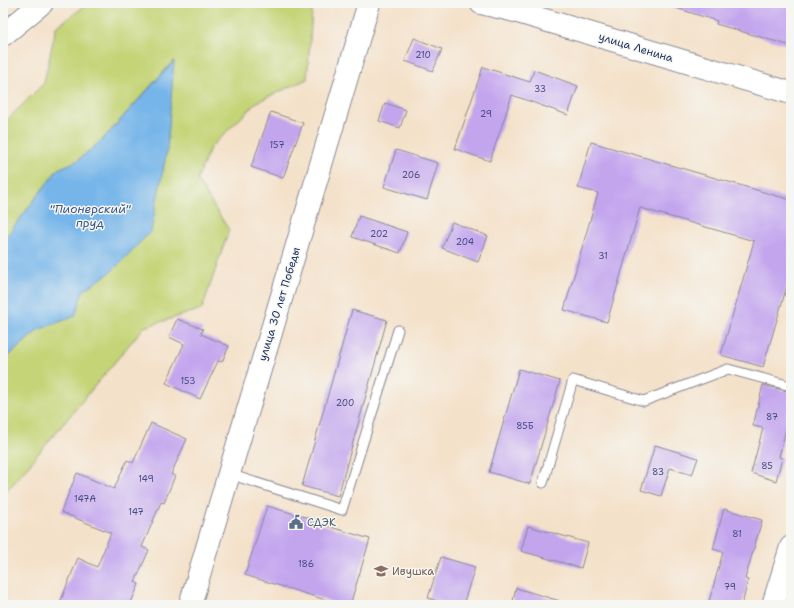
<svg xmlns="http://www.w3.org/2000/svg" width="794" height="608" font-family="'Shantell Sans',sans-serif">
	<style>
		.green { fill: #c4d476; stroke: #70826a }
		.water { fill: #76b5e9; stroke: #4872a4 }
		.building { fill: #c3a5ee }
		.lines { fill: none; stroke-linecap: round; stroke-linejoin: round }
		.service-casing { stroke: #888894; stroke-width: 11 }
		.tertiary-casing { stroke: #888894; stroke-width: 24 }
		.secondary-casing { stroke: #888894; stroke-width: 24 }
		.service { stroke: #fff; stroke-width: 9 }
		.tertiary { stroke: #fff; stroke-width: 22 }
		.secondary { stroke: #fff; stroke-width: 22 }
		.labels { text-anchor: middle; stroke-width: 3; stroke-linejoin: round; paint-order: stroke }
		.number-label { font-size: 9px; fill: #454c82 }
		.street-label { font-size: 11px; fill: #1b2f5e; stroke: #f6f6f2 }
		.service-label { font-size: 11px; fill: #4e5e75; stroke: #f6f6f2; text-anchor: start }
		.education-label { font-size: 11px; fill: #785e54; stroke: #f6f6f2; text-anchor: start }
		.water-label { font-size: 12px; font-style: italic; fill: #365788; stroke: #f6f6f2 }
	</style>
	<rect width="100%" height="100%" fill="#f6f6f2"/>
	<filter id="ink" filterUnits="userSpaceOnUse"><feTurbulence type="fractalNoise" baseFrequency=".025" numOctaves="2"/><feDisplacementMap in="SourceGraphic" scale="8" xChannelSelector="R" yChannelSelector="G"/><feConvolveMatrix kernelMatrix="1 2 1 2 8 2 1 2 1" color-interpolation-filters="sRGB"/></filter>
	<filter id="wash" filterUnits="userSpaceOnUse"><feTurbulence type="fractalNoise" baseFrequency=".012" numOctaves="4" result="noise"/><feDisplacementMap in="SourceGraphic" scale="16" xChannelSelector="R" yChannelSelector="G"/><feGaussianBlur stdDeviation="0.9" result="paint"/><feColorMatrix in="noise" values="0 0 0 0 0 0 0 0 0 0 0 0 0 0 0 0 0 1.4 0 .05"/><feComposite in="paint" operator="in"/></filter>
	<g filter="url(#wash)">
		<rect width="100%" height="100%" fill="#f4e1c9"/>
		<polygon class="green" points="89,3 290,3 312,11 307,79 257,102 210,148 197,180 229,230 202,309 144,327 3,496 3,361 38,330 75,316 83,291 173,61 103,139 77,161 58,169 3,241 3,124 44,83 56,27"/>
		<polygon class="water" points="174,61 167,150 151,231 112,271 83,291 75,316 38,330 3,361 3,241 58,169 77,161 103,139"/>
		<g id="blocks">
			<g class="building">
				<polygon points="670,3 791,3 791,46 716,24 717,21 670,6"/>
				<polygon points="414,38 442,49 433,71 405,61"/>
				<polygon points="483,67 530,82 534,70 578,86 568,115 512,95 490,161 455,149"/>
				<polygon points="385,103 406,110 400,128 379,121"/>
				<polygon points="271,112 303,123 283,178 251,167"/>
				<polygon points="591,142 791,200 791,272 763,367 721,355 754,241 640,208 607,322 564,310 598,193 578,188"/>
				<polygon points="396,150 438,163 427,200 384,187"/>
				<polygon points="359,216 407,232 400,253 352,237"/>
				<polygon points="452,222 488,236 478,262 442,248"/>
				<polygon points="352,310 387,320 338,496 302,486"/>
				<polygon points="177,319 203,329 201,334 229,346 222,362 218,361 200,399 166,383 184,344 169,337"/>
				<polygon points="519,369 560,381 530,484 489,472"/>
				<polygon points="763,385 791,392 791,408 779,457 782,458 776,481 751,473 763,428 753,426"/>
				<polygon points="151,423 187,439 171,474 175,476 164,503 161,502 142,547 149,550 135,582 139,584 130,605 59,605 78,558 97,567 111,533 61,512 77,473 114,489 127,460 133,463"/>
				<polygon points="655,445 698,458 692,475 670,468 661,496 641,490"/>
				<polygon points="267,506 312,519 311,521 370,539 350,605 342,605 245,575"/>
				<polygon points="724,509 762,520 745,579 748,580 742,605 708,605 723,552 713,549"/>
				<polygon points="528,526 588,543 581,568 521,551"/>
				<polygon points="441,557 475,567 463,605 450,605 428,598"/>
				<polygon points="516,588 560,601 560,605 512,605"/>
			</g>
		</g>
	</g>
	<g filter="url(#ink)">
		<use href="#blocks" fill-opacity="0" stroke="#888894" stroke-width="1"/>
		<g class="lines">
			<defs>
				<g id="service">
					<polyline points="229,474 342,510 398,330"/>
					<polyline points="543,483 573,380 644,401 728,369 791,386"/>
				</g>
				<g id="tertiary">
					<polyline points="481,3 511,10 791,93"/>
					<polyline points="3,35 42,3"/>
					<polyline points="773,605 791,547"/>
				</g>
				<polyline id="secondary" points="190,605 369,3"/>
			</defs>
			<use href="#service" class="service-casing"/>
			<use href="#tertiary" class="tertiary-casing"/>
			<use href="#secondary" class="secondary-casing"/>
			<use href="#service" class="service"/>
			<use href="#tertiary" class="tertiary"/>
			<use href="#secondary" class="secondary"/>
		</g>
	</g>
	<defs>
		<symbol id="civic-bare" viewBox="-9 -9 18 18"><path d="M-.6-6.5H3V-4.5H.6V-3L4-1V1h2V6H-6V1h2V-1L-.6-3ZM-1.2 2.5V6h2.4V2.5Z" fill="#5c6f8a" stroke="#f6f6f2" stroke-width="2.5" paint-order="stroke"/></symbol>
		<symbol id="school-bare" viewBox="-9 -9 18 18"><path d="M0-5L7-2L0 1L-7-2ZM-4 1L0 2.5L4 1V4Q0 6-4 4Z" fill="#8d6e63" stroke="#f6f6f2" stroke-width="2.5" paint-order="stroke"/></symbol>
	</defs>
	<g fill-rule="evenodd">
		<use href="#civic-bare" x="286" y="512" width="20" height="20"/>
		<use href="#school-bare" x="371" y="561" width="20" height="20"/>
	</g>
	<g class="labels">
		<g class="number-label">
			<text x="423" y="58">210</text>
			<text x="540" y="92">33</text>
			<text x="486" y="117">29</text>
			<text x="277" y="148">157</text>
			<text x="411" y="178">206</text>
			<text x="379" y="237">202</text>
			<text x="465" y="245">204</text>
			<text x="603" y="259">31</text>
			<text x="188" y="384">153</text>
			<text x="345" y="406">200</text>
			<text x="772" y="420">87</text>
			<text x="525" y="429">85Б</text>
			<text x="767" y="469">85</text>
			<text x="658" y="475">83</text>
			<text x="146" y="482">149</text>
			<text x="85" y="502">147А</text>
			<text x="136" y="515">147</text>
			<text x="737" y="537">81</text>
			<text x="306" y="567">186</text>
			<text x="730" y="590">79</text>
		</g>
		<g class="street-label">
			<text transform="translate(636 47) rotate(17)" y="4">улица Ленина</text>
			<text transform="translate(279 304) rotate(-73)" y="4">улица 30 лет Победы</text>
		</g>
		<g class="service-label">
			<text x="307" y="526">СДЭК</text>
		</g>
		<g class="education-label">
			<text x="392" y="575">Ивушка</text>
		</g>
		<g class="water-label">
			<text x="90" y="213">"Пионерский"<tspan x="90" dy="14">пруд</tspan></text>
		</g>
	</g>
	<rect width="794" height="608" fill="none" stroke="#f6f6f2" stroke-width="16"/>
</svg>
